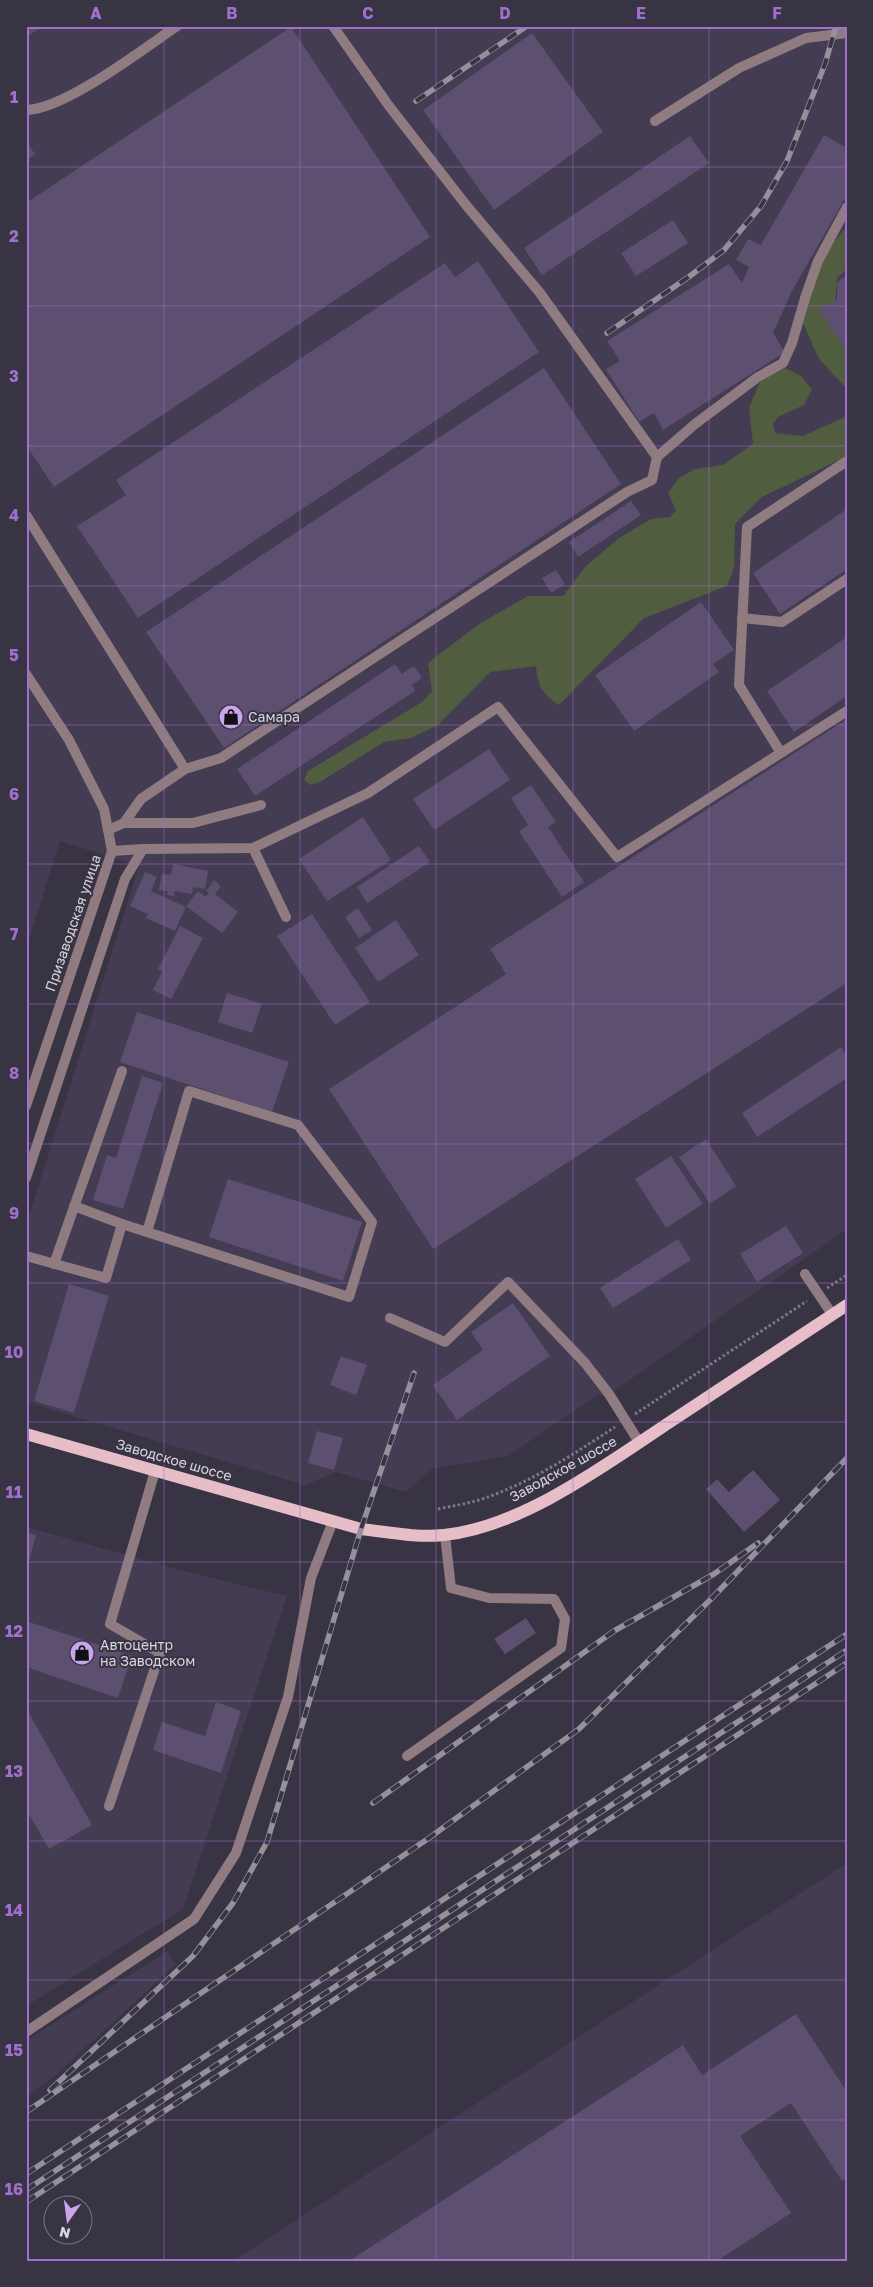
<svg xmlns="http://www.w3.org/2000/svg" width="873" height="2287" font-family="'Golos Text',sans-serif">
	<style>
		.built { fill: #433c52 }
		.green { fill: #515d3f }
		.building { fill: #5c4f70 }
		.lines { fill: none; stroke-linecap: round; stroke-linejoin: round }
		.path { stroke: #7c7885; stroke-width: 3; stroke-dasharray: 2.5 2.5; stroke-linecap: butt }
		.lane { stroke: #8f7b80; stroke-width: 10 }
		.street { stroke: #8f7b80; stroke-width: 10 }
		.primary { stroke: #e7bec8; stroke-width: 12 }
		.rail-casing { stroke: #94909c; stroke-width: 5.5 }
		.rail { stroke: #393444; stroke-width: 4; stroke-dasharray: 11; stroke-linecap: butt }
		.grid { fill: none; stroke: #a070cc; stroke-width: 1; stroke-opacity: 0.55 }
		.labels { text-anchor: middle; stroke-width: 4; stroke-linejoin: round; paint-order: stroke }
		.poi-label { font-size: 14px; fill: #d8d5df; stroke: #393444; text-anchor: start }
		.street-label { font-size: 14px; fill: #d8d5df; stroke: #393444 }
		.neatline { fill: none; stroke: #a070cc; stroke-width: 2 }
		.grid-label { font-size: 16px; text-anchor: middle; font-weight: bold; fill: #a070cc }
	</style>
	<rect width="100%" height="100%" fill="#393444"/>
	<g class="built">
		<polygon points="26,26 847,26 847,1229 605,1397 598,1395 508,1456 431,1469 406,1492 336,1472 305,1485 26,1402 26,1226 139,866 60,841 26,950"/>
		<polygon points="26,1527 177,1569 287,1596 183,1909 26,2006"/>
		<polygon points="847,1863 847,2261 233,2261"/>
		<polygon points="167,1951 176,1964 57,2074 26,2097 26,2041"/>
	</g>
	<g class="green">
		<polygon points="847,226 847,269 837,278 835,304 847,321 847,389 819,359 803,323 820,259"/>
		<path d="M785,368l16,8 11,13 -8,16 -26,12 -5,7 2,9 28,3 44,-20v38l-6,5 -79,38 -27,27 -1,44 -7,18 -83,32 -85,87c-18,-12 -21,-19 -23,-39l-46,6 -52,53 -27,13 -27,4 -64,40 -9,3 -7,-5 4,-9 114,-69 10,-11 -4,-28 51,-39 49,-28h35l23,-30 33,-28 32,-19 19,-2 6,-7 -8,-17 11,-15 16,-9 28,-4 30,-21 -4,-37 12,-27z"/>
	</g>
	<g class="building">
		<polygon points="26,26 43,26 26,37"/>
		<polygon points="291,27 430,237 54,487 26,445 26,203"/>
		<polygon points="532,33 603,132 494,210 423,110"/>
		<polygon points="824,135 847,148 847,195 792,291 773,333 785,352 663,430 654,413 639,422 606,369 620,361 607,341 729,264 742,283 749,267 736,260 748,239 761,245"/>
		<polygon points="690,136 709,163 542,275 524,248"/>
		<polygon points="26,142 35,154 26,160"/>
		<polygon points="673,220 688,243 636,276 621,253"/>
		<polygon points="478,261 539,352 138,618 77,526 126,495 116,480 445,263 455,277"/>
		<polygon points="847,275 847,352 819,310 837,299 837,282"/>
		<polygon points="544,368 621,484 224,748 146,632"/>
		<polygon points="631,501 641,515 578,557 569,542"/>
		<polygon points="847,509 847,569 780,614 753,573"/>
		<polygon points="556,570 565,584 551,593 542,578"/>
		<polygon points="701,602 734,650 713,664 719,672 634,731 595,675"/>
		<polygon points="847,637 847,696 794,732 767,691"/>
		<polygon points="395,664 402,674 414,666 422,678 412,685 415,691 255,796 237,769"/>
		<polygon points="847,719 847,983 433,1249 329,1089 506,974 490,949"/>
		<polygon points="489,749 510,780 434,830 413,799"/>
		<polygon points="531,785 556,822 548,827 584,882 562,897 519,831 528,825 511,798"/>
		<polygon points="363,817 391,860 327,901 299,859"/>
		<polygon points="419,846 430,862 367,903 357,887"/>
		<polygon points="173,864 208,871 205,889 193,887 192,894 174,891 174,896 167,895 168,891 159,890 162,874 171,875"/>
		<polygon points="145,872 157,877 151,891 186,907 175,931 146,918 148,914 130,906"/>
		<polygon points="214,880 221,886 215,894 238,912 222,933 186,906 198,891 206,897 209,893 206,891"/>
		<polygon points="358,908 372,930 359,938 345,917"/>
		<polygon points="312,914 370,1002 335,1025 277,936"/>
		<polygon points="396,920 419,955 378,982 355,948"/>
		<polygon points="180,926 203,938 171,999 153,990 162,972 158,969"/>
		<polygon points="227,993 262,1004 252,1033 218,1022"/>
		<polygon points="137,1012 289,1062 272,1112 120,1062"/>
		<polygon points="841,1047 847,1056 847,1078 757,1137 742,1113"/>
		<polygon points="142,1076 163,1083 123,1209 93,1200 107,1155 116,1158"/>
		<polygon points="706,1139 736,1186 710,1204 679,1157"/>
		<polygon points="671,1156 703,1204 666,1228 635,1179"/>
		<polygon points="228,1179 362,1222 343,1281 209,1237"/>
		<polygon points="786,1226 803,1253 757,1282 740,1254"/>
		<polygon points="678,1239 691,1260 613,1308 600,1288"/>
		<polygon points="69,1284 109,1296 74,1413 34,1401"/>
		<polygon points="513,1303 550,1356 457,1420 433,1385 483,1350 471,1332"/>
		<polygon points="341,1356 367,1365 356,1395 330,1385"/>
		<polygon points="317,1431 343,1438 334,1470 308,1463"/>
		<polygon points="753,1470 780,1500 744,1532 706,1489 717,1479 729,1492"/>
		<polygon points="26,1532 36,1535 28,1565 26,1565"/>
		<polygon points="526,1618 536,1633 505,1654 494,1639"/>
		<polygon points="26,1621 132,1656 118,1698 26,1667"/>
		<polygon points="216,1702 241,1711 221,1773 153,1750 162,1722 205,1736"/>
		<polygon points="26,1708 92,1825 49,1849 26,1809"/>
		<polygon points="796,2014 847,2092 847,2178 842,2181 791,2103 740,2136 791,2213 717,2261 349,2261 683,2045 702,2075"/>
	</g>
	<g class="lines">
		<g class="path">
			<polyline points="827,1288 847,1275"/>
			<polyline points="635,1414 807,1301"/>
			<path d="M438,1509c14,-3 28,-5 41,-9 50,-16 93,-45 136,-73"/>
		</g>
		<g class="lane">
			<polyline points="333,26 389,106 466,205 540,293 657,457"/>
			<path d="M26,110c38,0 117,-61 151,-84"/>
			<polyline points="655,121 739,68 806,38 847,33"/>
			<polyline points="26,515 185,769"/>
			<polyline points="742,618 782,622 847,579"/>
			<polyline points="781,753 739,685 747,527 847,461"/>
			<polyline points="124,823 141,799 185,769 221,758 627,492 652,480 657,457 695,424 758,377 783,363 792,343 806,295 818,261 847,207"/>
			<polyline points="108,830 124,823 193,823 261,805"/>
			<polyline points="253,848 286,917"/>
			<polyline points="112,851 143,849 253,848 368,793 498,707 617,857 847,711"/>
			<polyline points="26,1178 125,879 143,849"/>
			<polyline points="74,1206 122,1224"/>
			<polyline points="26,1256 106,1278 122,1224 349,1297 372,1222 298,1125 189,1091 147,1232"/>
			<polyline points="54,1264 122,1071"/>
			<polyline points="805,1274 832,1314"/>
			<polyline points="390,1318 445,1342 508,1282 585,1363 609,1394 639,1442"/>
			<polyline points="407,1756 561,1648 565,1619 554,1599 489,1598 451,1588 445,1535"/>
			<polyline points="109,1806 160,1653 110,1624 155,1471"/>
			<polyline points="26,2032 194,1919 236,1853 288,1697 311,1578 333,1521"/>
		</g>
		<polyline class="street" points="26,674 69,740 104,809 112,851 26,1106"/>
		<path class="primary" d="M26,1434l335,95c27,3 55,9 83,6 79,-8 164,-72 229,-115 58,-38 116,-77 174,-115"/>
		<defs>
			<g id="rail">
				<polyline points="416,101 527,26"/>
				<polyline points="607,333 690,276 724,250 761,206 787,161 825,64 836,26"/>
				<polyline points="373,1803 614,1631 714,1574 758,1543"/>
				<polyline points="50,2090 193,1956 233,1903 267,1842 361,1529 414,1373"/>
				<polyline points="26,2112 429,1838 579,1729 711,1599 847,1458"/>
				<polyline points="26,2174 847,1634"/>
				<polyline points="26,2190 847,1650"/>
				<polyline points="26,2202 847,1663"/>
			</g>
		</defs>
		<use href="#rail" class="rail-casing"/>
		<use href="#rail" class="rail"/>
	</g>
	<path class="grid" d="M164,26v2235M300,26v2235M436,26v2235M573,26v2235M709,26v2235M26,167h821M26,306h821M26,446h821M26,586h821M26,725h821M26,864h821M26,1004h821M26,1144h821M26,1283h821M26,1422h821M26,1562h821M26,1701h821M26,1841h821M26,1980h821M26,2120h821"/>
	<defs>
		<symbol id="shop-disc" viewBox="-11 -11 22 22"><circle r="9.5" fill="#c9a5ee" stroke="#393444"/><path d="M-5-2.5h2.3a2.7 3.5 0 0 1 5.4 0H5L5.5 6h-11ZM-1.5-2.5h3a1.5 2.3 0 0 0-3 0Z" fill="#111"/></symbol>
	</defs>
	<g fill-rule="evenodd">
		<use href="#shop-disc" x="217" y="703" width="28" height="28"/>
		<use href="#shop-disc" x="68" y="1639" width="28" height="28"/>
	</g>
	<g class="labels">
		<g class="poi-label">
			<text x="248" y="722">Самара</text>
			<text x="100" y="1650">Автоцентр<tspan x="100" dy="16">на Заводском</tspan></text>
		</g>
		<g class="street-label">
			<text transform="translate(73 923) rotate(-71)" y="5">Призаводская улица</text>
			<text transform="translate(174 1460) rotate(16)" y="5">Заводское шоссе</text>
			<text transform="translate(563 1469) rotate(-29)" y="5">Заводское шоссе</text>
		</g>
	</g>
	<rect width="873" height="2287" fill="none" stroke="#393444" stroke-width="55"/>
	<g transform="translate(68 2220) rotate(194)"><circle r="24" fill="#393444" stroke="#797482"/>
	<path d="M0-4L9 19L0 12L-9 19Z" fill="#c9a5ee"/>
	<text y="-8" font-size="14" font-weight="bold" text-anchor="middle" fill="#d8d5df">N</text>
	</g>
	<rect x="28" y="28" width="818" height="2232" class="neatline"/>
	<g class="grid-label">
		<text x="96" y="19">A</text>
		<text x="232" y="19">B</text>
		<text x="368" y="19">C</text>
		<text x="505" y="19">D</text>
		<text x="641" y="19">E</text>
		<text x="777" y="19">F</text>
		<text x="14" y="103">1</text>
		<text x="14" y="242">2</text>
		<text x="14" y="382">3</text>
		<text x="14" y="521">4</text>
		<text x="14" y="661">5</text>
		<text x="14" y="800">6</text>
		<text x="14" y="940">7</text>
		<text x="14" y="1079">8</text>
		<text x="14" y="1219">9</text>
		<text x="14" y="1358">10</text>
		<text x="14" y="1498">11</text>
		<text x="14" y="1637">12</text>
		<text x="14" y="1777">13</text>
		<text x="14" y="1916">14</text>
		<text x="14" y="2056">15</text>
		<text x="14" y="2195">16</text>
	</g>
</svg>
